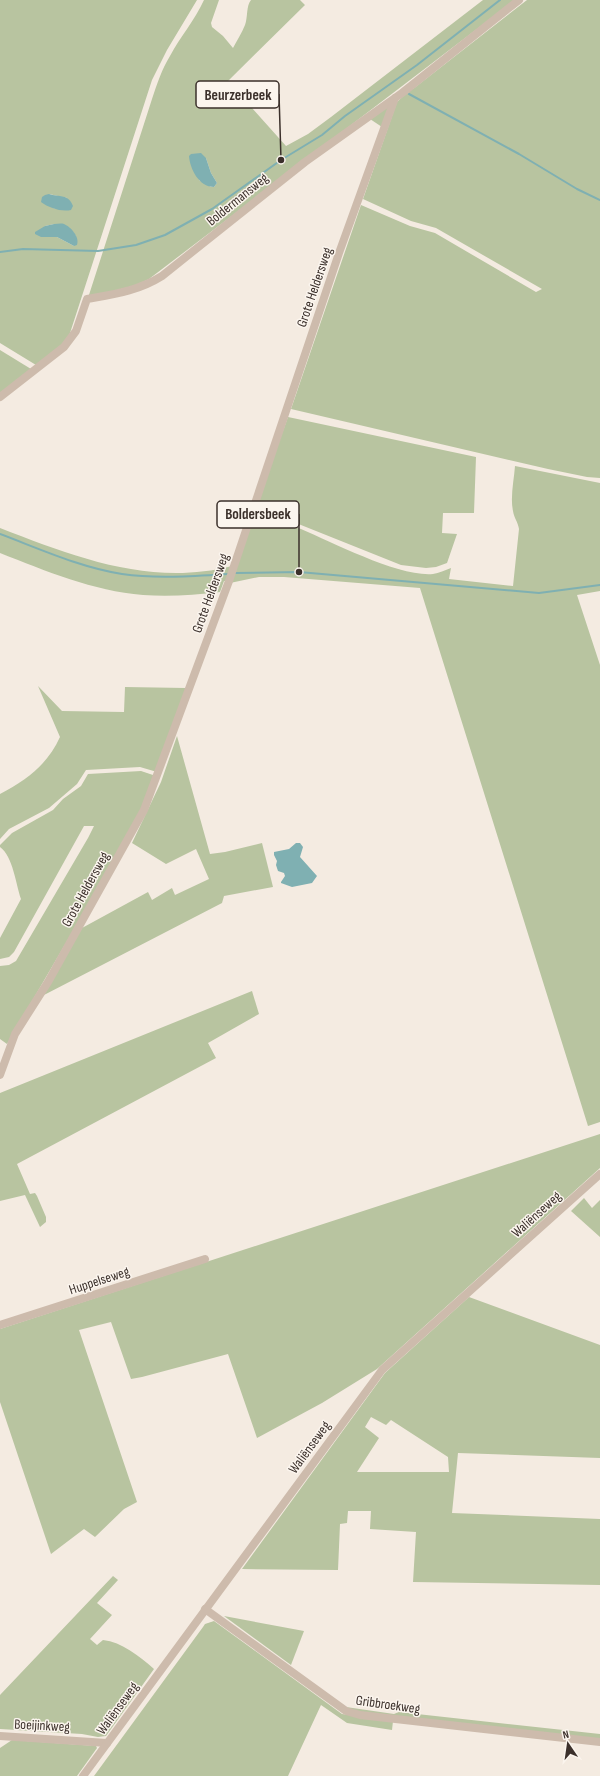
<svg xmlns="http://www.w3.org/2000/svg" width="600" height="1776" font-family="'Sofia Sans Condensed',sans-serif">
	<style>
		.green { fill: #b8c4a0; fill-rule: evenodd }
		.water { fill: #7fb0b2 }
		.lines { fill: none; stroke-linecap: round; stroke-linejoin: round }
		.stream { stroke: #7fb0b2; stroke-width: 2 }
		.minor { stroke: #cdbbac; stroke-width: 8 }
		.labels { text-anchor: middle; stroke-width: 3; stroke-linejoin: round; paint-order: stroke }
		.street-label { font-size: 14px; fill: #3b302b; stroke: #fbf5ee }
		.leader { fill: none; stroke: #3b302b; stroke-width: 1.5 }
		.callout-dot { fill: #3b302b; stroke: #fbf5ee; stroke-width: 1.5 }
		.callout { fill: #fbf5ee; stroke: #3b302b; stroke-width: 1.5 }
		.callout-label { font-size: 15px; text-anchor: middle; font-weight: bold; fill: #3b302b }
	</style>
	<rect width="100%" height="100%" fill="#f4ebe1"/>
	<g class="green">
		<path d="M0,0h197l-30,50 -15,30 -82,253 -4,8 -30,24 -36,-22zM49,194l18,4v12l-14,-2zM54,224c11,0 16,3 22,12l-2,10 -17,-9h-16l4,-11z"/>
		<path d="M204,0h15l-8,23 1,4 11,9 10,12c4,-8 9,-15 12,-23 3,-8 1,-19 6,-25h49l5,5 -77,76 58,65 22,-12 23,-17 152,-117h32l-366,279 -13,6 -48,13 64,-199c5,-15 10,-30 18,-43 10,-19 25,-36 34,-56zM206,158l5,15 6,10 -3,4h-3l-12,-7z"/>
		<polygon points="527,0 600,0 600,478 587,477 548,469 291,409 361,205 410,226 435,233 536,292 542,289 436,228 411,221 363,199 397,102 412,88 413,89"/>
		<polygon points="390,104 382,127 370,119"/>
		<polygon points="0,350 31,369 0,393"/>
		<polygon points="288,417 476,457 474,513 443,513 442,533 457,534 447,563 436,567 426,568 401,565 291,521 254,511"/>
		<path d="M515,466l85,17v108l-23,4 23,70v457l-12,4 -168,-538 -136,-11h-25l-29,6 22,-65h3l32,6 14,5c33,14 98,48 132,45 6,-1 12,-4 18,-6l-2,11 64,7 6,-57c-1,-7 -5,-11 -6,-18 -3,-14 1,-31 2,-45z"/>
		<path d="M0,528c75,29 151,59 232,38l-5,15h-3l-4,11c-26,3 -51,5 -77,3 -50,-4 -97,-24 -143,-42z"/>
		<path d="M38,686l24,25 62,1 1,-25 61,1 -29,84 -17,-5 -54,3 -9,14 -28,24 -40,21 -9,10v-45c27,-14 47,-29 60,-57z"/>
		<polygon points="177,736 210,854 225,852 262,843 273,887 224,896 222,903 44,995 82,928 148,892 152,900 172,888 175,895 209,879 196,849 166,864 132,843 161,782"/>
		<path d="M141,771l15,5 -11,26 -50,91 -88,151 -7,-5v-73l9,-1 7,-4 72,-123 6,-12h-10l-70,126 -5,5 -9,2v-21l21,-39c-5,-14 -8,-43 -21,-52v-2l12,-12 41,-23 10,-11 18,-13 7,-12z"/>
		<polygon points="252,991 259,1014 208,1043 216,1058 17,1164 30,1194 35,1193 37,1196 46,1217 46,1222 40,1227 25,1195 0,1201 0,1093"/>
		<polygon points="600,1134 600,1168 377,1369 322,1403 257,1438 228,1354 142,1377 131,1379 111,1322 79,1330 137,1502 124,1509 95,1537 84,1529 51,1554 0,1402 0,1329"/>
		<polygon points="584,1198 592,1208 600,1200 600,1237 571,1211"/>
		<path d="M469,1297l131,48v113l-142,-5 -6,60 148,6v66l-187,-3 3,-50 -46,-3 1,-18h-23l-1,12 -7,1 -2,46 -96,-1 143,-196zM371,1417l15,8 5,-5 57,37 1,15h-92l22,-34 -14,-11z"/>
		<path d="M113,1576l5,4 -21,23 15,12 -22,24 7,6 6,-5c19,2 36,16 51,29l-48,67 -8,1 -16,-3 -82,-5v-34z"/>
		<polygon points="224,1616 304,1631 291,1665"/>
		<polygon points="214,1621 342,1714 393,1721 392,1730 347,1723 321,1705 288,1776 94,1776 203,1627 205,1624"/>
		<polygon points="346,1707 394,1714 399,1712 600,1734 600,1739 357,1713"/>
		<polygon points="12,1740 96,1746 97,1748 77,1776 0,1776 0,1748"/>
	</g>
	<g class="water">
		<path d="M201,153l5,5 5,15 6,10 -3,4c-15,0 -24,-18 -25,-31l2,-2z"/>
		<path d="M49,194c10,3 20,0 24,12l-2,4c-10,2 -22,-2 -30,-8l1,-5 3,-2z"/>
		<path d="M54,224c3,0 7,-1 10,0 7,3 16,13 13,21l-3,1 -17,-9h-16l-6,-3v-2l10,-6z"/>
		<polygon points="296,843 300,843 303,847 300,857 317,876 312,883 292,887 281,883 281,882 285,876 284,873 278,871 276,865 277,861 274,855 274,852 289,849"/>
	</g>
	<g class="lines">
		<g class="stream">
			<polyline points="409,94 519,154 577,189 600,200"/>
			<polyline points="0,252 23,249 98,251 136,245 165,235 212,209 281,160 322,135 345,116 417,65 500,0"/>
			<path d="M0,534c40,15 79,33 122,40 35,5 71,2 106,0"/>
			<polyline points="235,573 299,572 539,593 600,585"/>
		</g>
		<g class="minor">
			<path d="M0,397l64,-50 12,-16 11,-32c28,-5 51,-8 75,-23l143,-114 97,-69 117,-93"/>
			<polyline points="0,1075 15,1034 48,982 144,810 229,581 339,253 395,98"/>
			<polyline points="0,1325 205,1259"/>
			<polyline points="205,1609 346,1711 360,1715 600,1742"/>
			<polyline points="0,1736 107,1743"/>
			<polyline points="83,1776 382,1370 600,1174"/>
		</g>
	</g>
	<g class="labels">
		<g class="street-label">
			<text transform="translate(237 199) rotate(-39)" y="5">Boldermansweg</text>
			<text transform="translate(314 287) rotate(-71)" y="5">Grote Heldersweg</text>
			<text transform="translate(210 593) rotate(-70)" y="5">Grote Heldersweg</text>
			<text transform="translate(85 889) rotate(-61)" y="5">Grote Heldersweg</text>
			<text transform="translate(536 1214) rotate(-42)" y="5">Waliënseweg</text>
			<text transform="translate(99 1280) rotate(-18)" y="5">Huppelseweg</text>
			<text transform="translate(309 1447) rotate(-54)" y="5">Waliënseweg</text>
			<text transform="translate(388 1704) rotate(8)" y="5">Gribbroekweg</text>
			<text transform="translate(117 1708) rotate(-54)" y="5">Waliënseweg</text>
			<text transform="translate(42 1725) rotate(3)" y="5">Boeijinkweg</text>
		</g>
	</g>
	<path class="leader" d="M281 160L279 94M299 572L299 514"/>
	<g class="callout-dot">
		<circle cx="281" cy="160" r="4"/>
		<circle cx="299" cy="572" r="4"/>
	</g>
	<g class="callout">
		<rect x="196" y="81" width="83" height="27" rx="4"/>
		<rect x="217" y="501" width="82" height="27" rx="4"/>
	</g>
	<g class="callout-label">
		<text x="238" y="100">Beurzerbeek</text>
		<text x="258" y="519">Boldersbeek</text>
	</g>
	<g transform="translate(568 1744) rotate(347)" stroke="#fbf5ee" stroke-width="3" paint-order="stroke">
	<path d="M0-3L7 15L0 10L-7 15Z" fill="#3b302b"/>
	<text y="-6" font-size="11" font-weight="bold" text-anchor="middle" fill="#3b302b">N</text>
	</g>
</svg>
